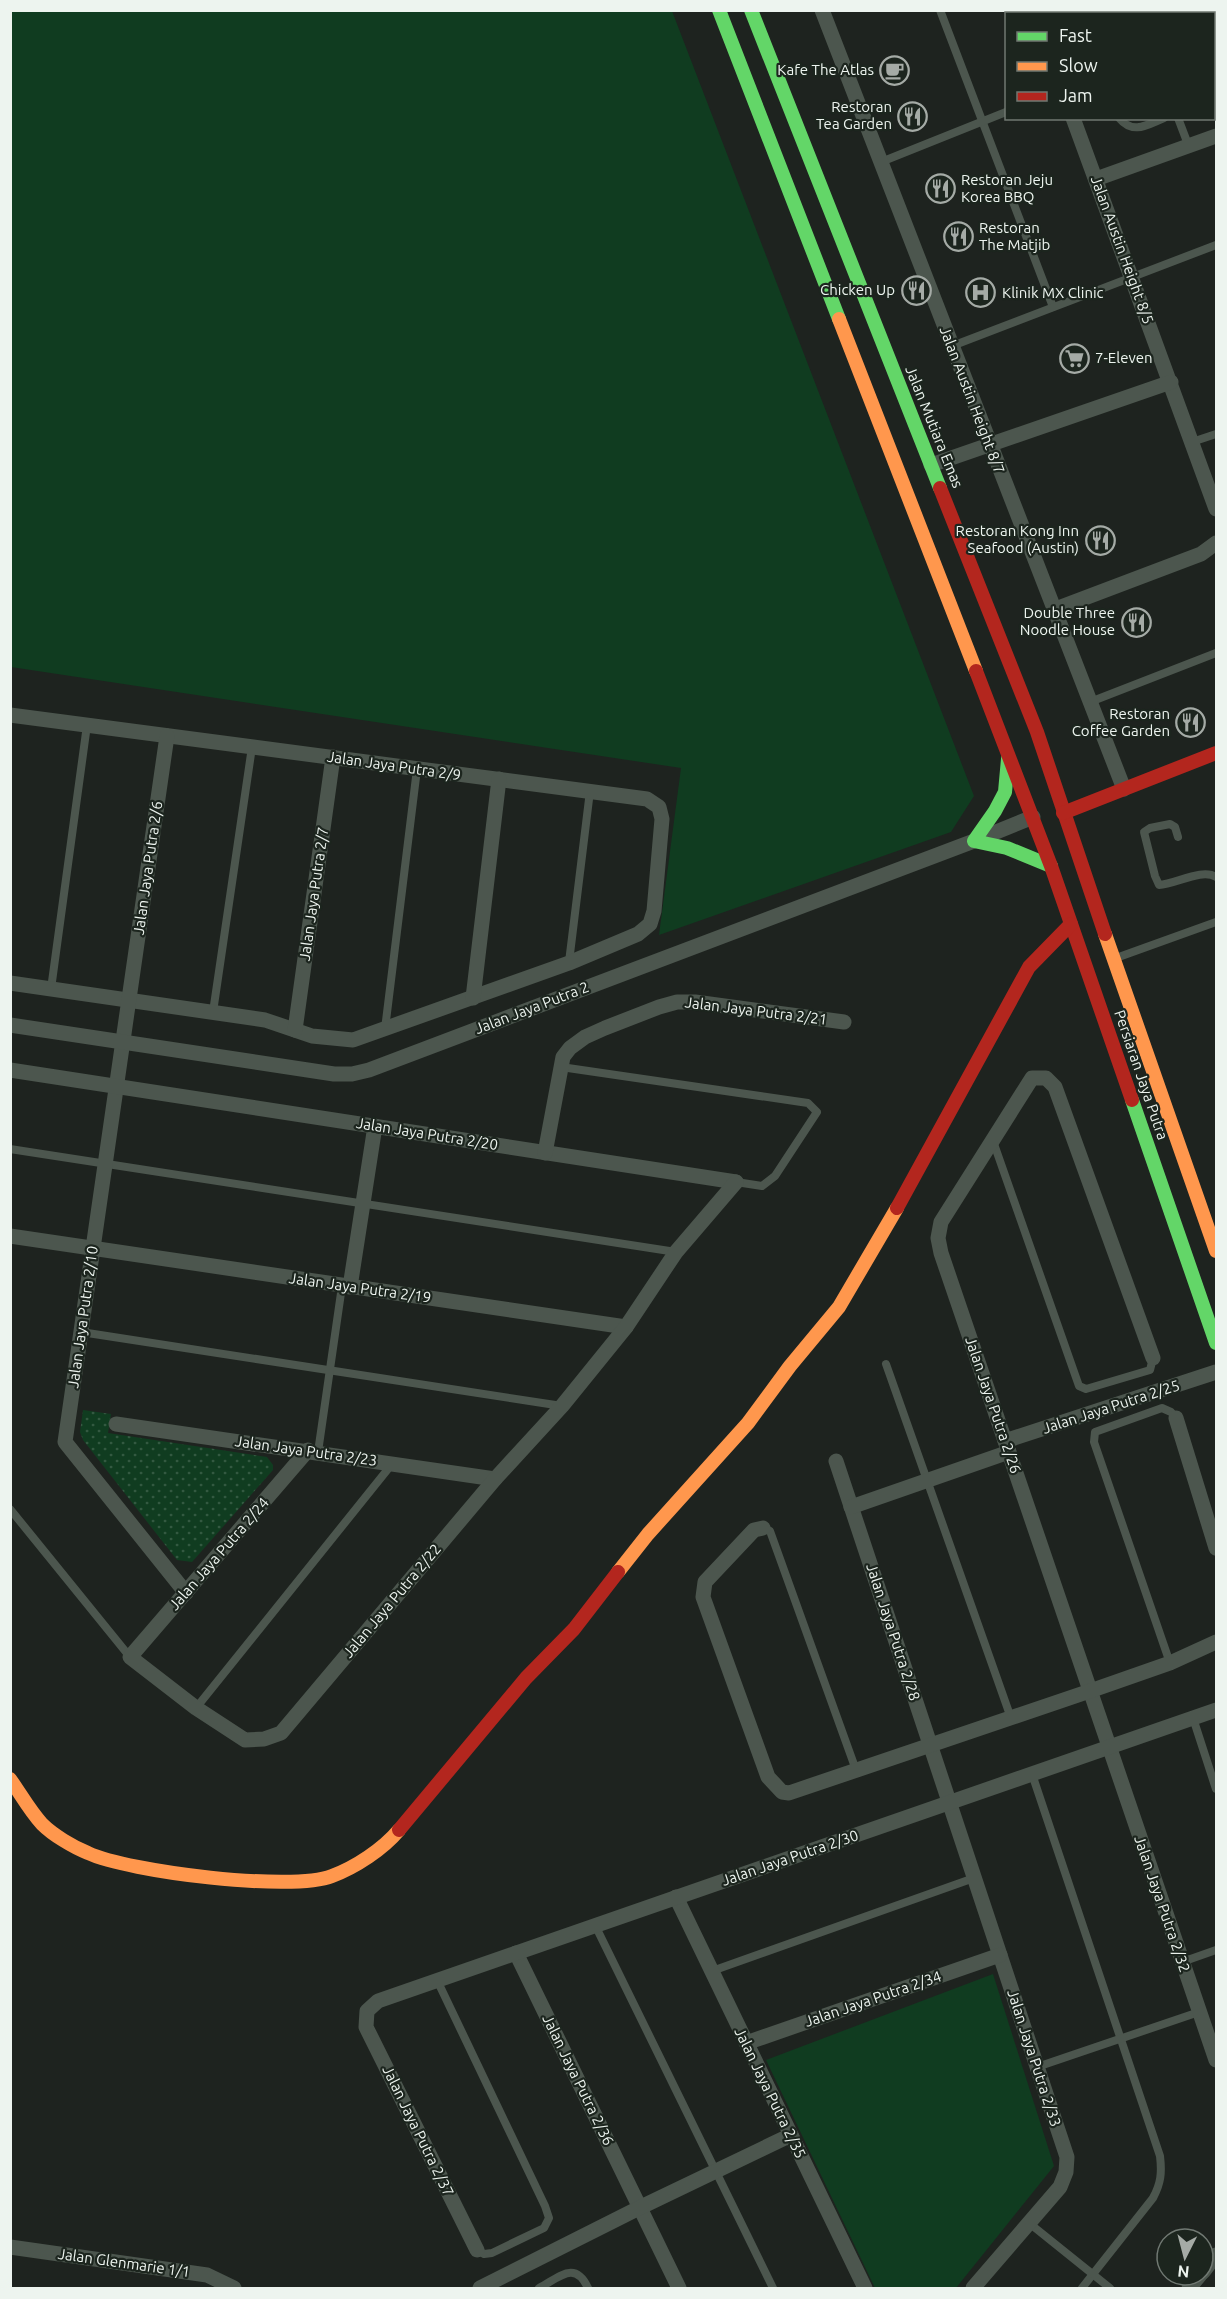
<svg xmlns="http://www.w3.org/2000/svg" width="1227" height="2299" font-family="Ubuntu,sans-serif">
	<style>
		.grass { fill: #103c20 }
		.park { fill: url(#park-dots) }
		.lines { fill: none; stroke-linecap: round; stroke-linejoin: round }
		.lane { stroke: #4c564e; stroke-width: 8 }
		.street { stroke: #4c564e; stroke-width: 15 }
		.fast { stroke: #63d668; stroke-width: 14 }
		.slow { stroke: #ff974d; stroke-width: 14 }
		.jam { stroke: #b3261e; stroke-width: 14 }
		.labels { text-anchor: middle; stroke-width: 4.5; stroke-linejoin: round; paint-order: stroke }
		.poi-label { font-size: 15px; fill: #edf4ef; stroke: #1c251e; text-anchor: end }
		.street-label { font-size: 15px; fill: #edf4ef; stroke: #1c251e }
	</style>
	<defs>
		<pattern id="park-dots" width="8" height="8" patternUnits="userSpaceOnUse" patternTransform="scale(1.5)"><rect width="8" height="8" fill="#103c20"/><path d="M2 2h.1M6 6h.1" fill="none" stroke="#335941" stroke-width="1.8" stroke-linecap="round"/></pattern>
	</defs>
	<rect width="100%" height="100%" fill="#1e231f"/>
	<g class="grass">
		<polygon points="10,11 672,11 974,796 951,832 659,935 681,768 11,667"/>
		<polygon points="993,1974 1054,2166 956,2288 875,2288 766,2060"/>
	</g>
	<polygon class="park" points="83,1410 111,1414 108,1433 267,1457 273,1465 273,1470 192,1562 177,1560 83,1440 80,1432"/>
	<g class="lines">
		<g class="lane">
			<polyline points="940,10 1053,307"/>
			<polyline points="1078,10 1079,14"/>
			<polyline points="1200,10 1202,14"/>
			<polyline points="1214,43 1216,51"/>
			<polyline points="1214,99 1216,98"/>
			<path d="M1119,118c14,17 28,7 45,0"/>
			<polyline points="1178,118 1189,147"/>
			<polyline points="881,162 1006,112"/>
			<polyline points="952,346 1216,245"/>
			<polyline points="1192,442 1216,434"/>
			<polyline points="1090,702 1216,653"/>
			<path d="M1178,837l-3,-10 -5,-3 -20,4 -6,4 11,44 4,9c17,-1 43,-17 57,-8"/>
			<polyline points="1116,958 1216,922"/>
			<polyline points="569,962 590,791"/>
			<polyline points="51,989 87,725"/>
			<polyline points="213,1012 252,747"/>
			<polyline points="385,1029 417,769"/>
			<polyline points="561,1067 808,1103 817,1112 775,1176 762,1186 736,1182"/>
			<polyline points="993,1141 1079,1386 1086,1389 1150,1370 1153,1358"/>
			<polyline points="10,1149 676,1252"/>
			<polyline points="81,1332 562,1406"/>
			<polyline points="886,1364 1011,1718"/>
			<polyline points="318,1452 342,1286"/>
			<polyline points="10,1509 130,1657"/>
			<polyline points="763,1528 770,1531 856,1770"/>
			<polyline points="1170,1663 1094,1442 1095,1432 1162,1408 1171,1412 1176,1418"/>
			<polyline points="196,1708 392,1464"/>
			<polyline points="1193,1718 1216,1789"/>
			<path d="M1032,1774l128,382c2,17 1,27 -7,42l-71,90"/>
			<polyline points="595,1925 773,2288"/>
			<polyline points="1182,1962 1216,1950"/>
			<polyline points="712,1971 974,1878"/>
			<polyline points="437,1980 545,2206 549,2218 544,2228 492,2253 484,2254 477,2250"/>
			<polyline points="1037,2067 1199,2012"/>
			<polyline points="1029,2223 1110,2288"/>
			<path d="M539,2288c21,-11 36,-28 49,0"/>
		</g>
		<g class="street">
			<polyline points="822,10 1124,789"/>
			<polyline points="1035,10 1036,14"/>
			<polyline points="1073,118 1216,509"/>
			<polyline points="1096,179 1216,136"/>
			<polyline points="931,465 1171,382"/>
			<polyline points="1053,610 1201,554 1216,543"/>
			<polyline points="10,715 647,799 659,807 662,819 654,911 650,924 638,934 569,963 353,1040 312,1036 265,1020 10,983"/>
			<polyline points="167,736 65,1442 186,1593"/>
			<polyline points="473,998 499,779"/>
			<polyline points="10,1025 334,1074 352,1074 369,1070 974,841 1033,817"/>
			<polyline points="295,1030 333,757"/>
			<polyline points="10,1070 736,1182"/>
			<polyline points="545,1153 563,1057 570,1048 585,1037 605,1028 659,1007 677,1002 695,1002 844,1022"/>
			<polyline points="10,1236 626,1327"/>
			<polyline points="350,1287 375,1126"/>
			<polyline points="1153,1358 1055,1087 1046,1078 1032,1078 941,1222 938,1238 941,1253 1216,2060"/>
			<polyline points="1176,1418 1216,1548"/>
			<polyline points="116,1424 495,1479"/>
			<polyline points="1005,1441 1216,1372"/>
			<polyline points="308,1450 130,1657 196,1708 245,1740 264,1739 281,1733 495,1479 562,1406 626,1327 676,1252 736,1182"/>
			<polyline points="836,1461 1067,2157 1066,2172 1060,2187 973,2288"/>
			<polyline points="851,1507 1009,1452"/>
			<polyline points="763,1528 754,1530 705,1582 703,1597 768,1777 782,1792 789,1793 1090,1691 1170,1663 1216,1642"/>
			<polyline points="676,1897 865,2288"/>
			<polyline points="516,1953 679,2288"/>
			<polyline points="746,2043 1000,1955"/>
			<polyline points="10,2247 207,2275 234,2288"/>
			<polyline points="477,2250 366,2027 367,2011 378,2001 1216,1710"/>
			<polyline points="1203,2272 1216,2255"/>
			<polyline points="480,2288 641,2207 791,2135"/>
			<polyline points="1189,2288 1200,2275"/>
		</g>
		<g class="fast">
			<polyline points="719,10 839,319"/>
			<polyline points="751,10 940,488"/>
			<polyline points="1008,759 1005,792 995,811 974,841 1007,848 1051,866"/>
			<polyline points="1132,1100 1216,1343"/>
		</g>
		<g class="slow">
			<polyline points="839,319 976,671"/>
			<polyline points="1105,934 1216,1251"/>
			<polyline points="618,1572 648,1534 748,1423 790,1366 839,1307 897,1208"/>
			<path d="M10,1779c10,14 20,32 32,45 11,11 31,23 46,29 41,19 204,39 244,23 24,-9 51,-27 67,-46"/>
		</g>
		<g class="jam">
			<polyline points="940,488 1037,732 1105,934"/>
			<polyline points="976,671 1051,866 1132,1100"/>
			<polyline points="1063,813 1216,753"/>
			<polyline points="897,1208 1029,967 1071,924"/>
			<polyline points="399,1830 526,1678 574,1629 618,1572"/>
		</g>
	</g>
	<defs>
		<symbol id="cafe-ring" viewBox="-11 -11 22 22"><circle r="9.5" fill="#1c251e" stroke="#a5aba6" stroke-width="1.5"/><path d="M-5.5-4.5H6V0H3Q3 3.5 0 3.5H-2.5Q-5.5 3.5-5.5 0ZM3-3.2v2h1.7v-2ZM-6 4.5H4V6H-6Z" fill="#a5aba6"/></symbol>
		<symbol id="restaurant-ring" viewBox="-11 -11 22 22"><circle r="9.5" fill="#1c251e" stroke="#a5aba6" stroke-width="1.5"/><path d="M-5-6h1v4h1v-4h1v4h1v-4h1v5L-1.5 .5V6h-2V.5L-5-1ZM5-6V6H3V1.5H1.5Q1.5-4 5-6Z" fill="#a5aba6"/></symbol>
		<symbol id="hospital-ring" viewBox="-11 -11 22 22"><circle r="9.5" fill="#1c251e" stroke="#a5aba6" stroke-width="1.5"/><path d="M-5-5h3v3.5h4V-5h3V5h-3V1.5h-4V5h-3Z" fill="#a5aba6"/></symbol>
		<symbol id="supermarket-ring" viewBox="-11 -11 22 22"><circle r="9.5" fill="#1c251e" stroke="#a5aba6" stroke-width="1.5"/><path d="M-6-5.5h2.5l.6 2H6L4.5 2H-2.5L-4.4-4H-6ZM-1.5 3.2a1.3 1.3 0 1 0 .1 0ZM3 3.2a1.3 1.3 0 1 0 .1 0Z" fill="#a5aba6"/></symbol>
	</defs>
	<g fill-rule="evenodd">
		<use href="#cafe-ring" x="878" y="54" width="33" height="33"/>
		<use href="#restaurant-ring" x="896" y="100" width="33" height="33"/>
		<use href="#restaurant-ring" x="924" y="172" width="33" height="33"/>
		<use href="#restaurant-ring" x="942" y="220" width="33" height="33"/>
		<use href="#restaurant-ring" x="900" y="274" width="33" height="33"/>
		<use href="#hospital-ring" x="964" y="276" width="33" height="33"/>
		<use href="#supermarket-ring" x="1058" y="342" width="33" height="33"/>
		<use href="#restaurant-ring" x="1084" y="524" width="33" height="33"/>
		<use href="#restaurant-ring" x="1120" y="606" width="33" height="33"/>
		<use href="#restaurant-ring" x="1174" y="706" width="33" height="33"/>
	</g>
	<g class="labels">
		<g class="poi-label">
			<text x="874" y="75">Kafe The Atlas</text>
			<text x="892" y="112">Restoran<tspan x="892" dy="17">Tea Garden</tspan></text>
			<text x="961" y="185" text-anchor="start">Restoran Jeju<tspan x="961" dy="17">Korea BBQ</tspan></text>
			<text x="979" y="233" text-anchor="start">Restoran<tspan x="979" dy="17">The Matjib</tspan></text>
			<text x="895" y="295">Chicken Up</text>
			<text x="1002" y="298" text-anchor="start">Klinik MX Clinic</text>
			<text x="1095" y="363" text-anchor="start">7-Eleven</text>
			<text x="1079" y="536">Restoran Kong Inn<tspan x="1079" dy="17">Seafood (Austin)</tspan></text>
			<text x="1115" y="618">Double Three<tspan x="1115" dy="17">Noodle House</tspan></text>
			<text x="1170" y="719">Restoran<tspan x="1170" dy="17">Coffee Garden</tspan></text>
		</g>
		<g class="street-label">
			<text transform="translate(1122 250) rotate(70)" y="5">Jalan Austin Height 8/5</text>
			<text transform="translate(972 400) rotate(69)" y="5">Jalan Austin Height 8/7</text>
			<text transform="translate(934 427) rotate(68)" y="5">Jalan Mutiara Emas</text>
			<text transform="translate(394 766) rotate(8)" y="5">Jalan Jaya Putra 2/9</text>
			<text transform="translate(148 868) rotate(-82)" y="5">Jalan Jaya Putra 2/6</text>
			<text transform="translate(314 894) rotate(-82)" y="5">Jalan Jaya Putra 2/7</text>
			<text transform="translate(532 1008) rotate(-21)" y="5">Jalan Jaya Putra 2</text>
			<text transform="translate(756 1011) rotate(7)" y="5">Jalan Jaya Putra 2/21</text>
			<text transform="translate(1141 1075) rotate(71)" y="5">Persiaran Jaya Putra</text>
			<text transform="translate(427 1134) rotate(9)" y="5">Jalan Jaya Putra 2/20</text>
			<text transform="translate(360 1288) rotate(8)" y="5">Jalan Jaya Putra 2/19</text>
			<text transform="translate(83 1317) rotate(-82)" y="5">Jalan Jaya Putra 2/10</text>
			<text transform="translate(993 1405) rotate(71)" y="5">Jalan Jaya Putra 2/26</text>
			<text transform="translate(1111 1407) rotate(-18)" y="5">Jalan Jaya Putra 2/25</text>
			<text transform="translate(306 1451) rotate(8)" y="5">Jalan Jaya Putra 2/23</text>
			<text transform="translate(219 1554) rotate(-49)" y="5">Jalan Jaya Putra 2/24</text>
			<text transform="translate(392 1601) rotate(-50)" y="5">Jalan Jaya Putra 2/22</text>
			<text transform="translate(893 1632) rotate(72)" y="5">Jalan Jaya Putra 2/28</text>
			<text transform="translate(790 1858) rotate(-19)" y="5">Jalan Jaya Putra 2/30</text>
			<text transform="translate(1162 1904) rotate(71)" y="5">Jalan Jaya Putra 2/32</text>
			<text transform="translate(873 1999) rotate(-19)" y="5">Jalan Jaya Putra 2/34</text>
			<text transform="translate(1034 2058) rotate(72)" y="5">Jalan Jaya Putra 2/33</text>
			<text transform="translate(578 2080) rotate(64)" y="5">Jalan Jaya Putra 2/36</text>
			<text transform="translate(770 2093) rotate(64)" y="5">Jalan Jaya Putra 2/35</text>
			<text transform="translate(418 2131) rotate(64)" y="5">Jalan Jaya Putra 2/37</text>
			<text transform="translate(124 2263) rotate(8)" y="5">Jalan Glenmarie 1/1</text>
		</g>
	</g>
	<rect width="1227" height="2299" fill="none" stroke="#edf4ef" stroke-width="24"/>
	<rect x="1005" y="12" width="210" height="108" fill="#1c251e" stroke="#707872" stroke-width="1.5"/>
	<rect x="1017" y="32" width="30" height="9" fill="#63d668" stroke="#707872" stroke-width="1.5"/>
	<text x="1059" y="42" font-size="18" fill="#edf4ef">Fast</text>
	<rect x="1017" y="62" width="30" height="9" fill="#ff974d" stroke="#707872" stroke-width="1.5"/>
	<text x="1059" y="72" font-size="18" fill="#edf4ef">Slow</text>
	<rect x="1017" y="92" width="30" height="9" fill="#b3261e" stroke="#707872" stroke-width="1.5"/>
	<text x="1059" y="102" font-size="18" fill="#edf4ef">Jam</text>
	<g transform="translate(1185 2257) rotate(186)"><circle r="28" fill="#1c251e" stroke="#707872" stroke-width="1.5"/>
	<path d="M0-4.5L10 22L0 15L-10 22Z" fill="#a5aba6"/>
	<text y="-9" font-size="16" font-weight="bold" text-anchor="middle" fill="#edf4ef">N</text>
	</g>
</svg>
